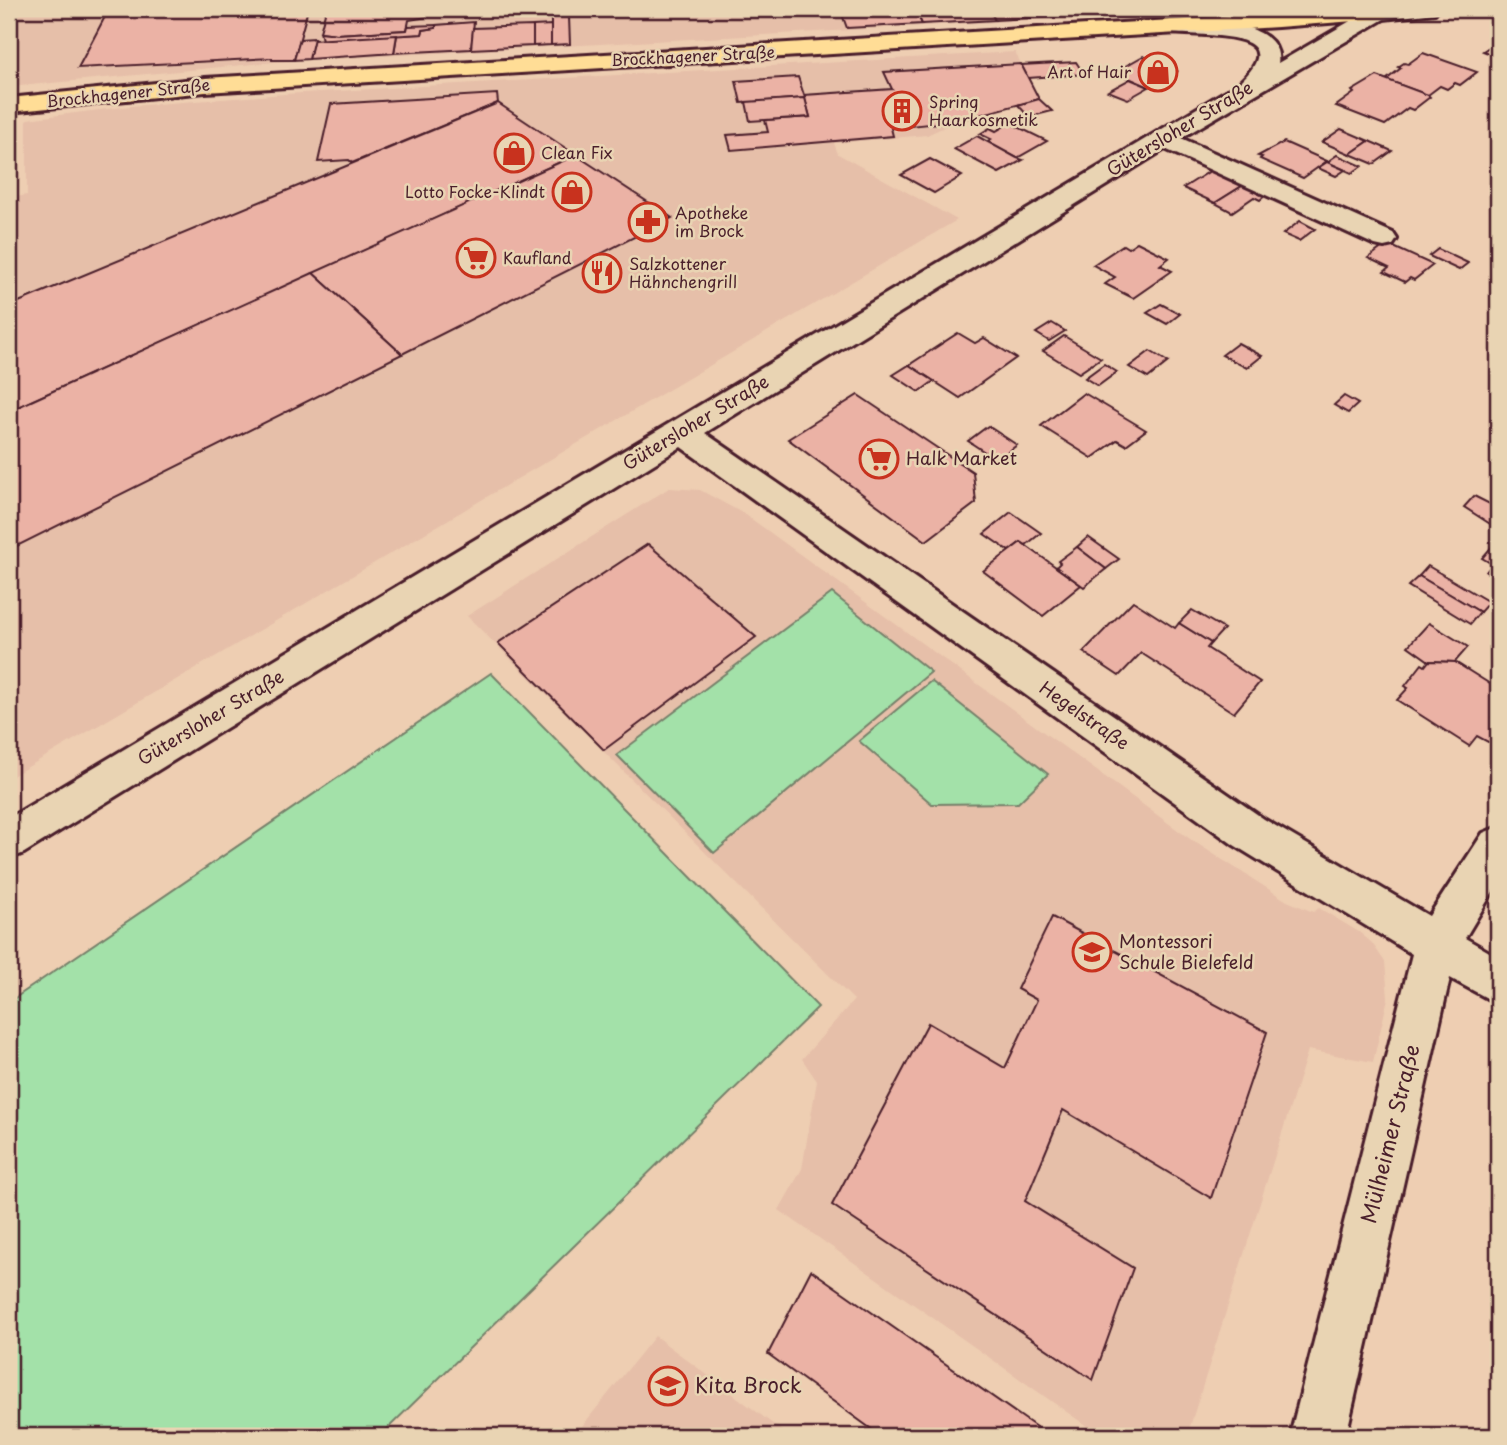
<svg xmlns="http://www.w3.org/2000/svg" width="1507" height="1445" font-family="'Playpen Sans',sans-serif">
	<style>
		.built { fill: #e6bfa9 }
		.green { fill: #a3e1a9; stroke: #76806a; stroke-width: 2 }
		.building { fill: #ebb2a5; stroke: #4a1f2b; stroke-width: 2 }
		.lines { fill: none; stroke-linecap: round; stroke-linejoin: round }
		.minor-casing { stroke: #4a1f2b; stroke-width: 6 }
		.major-casing { stroke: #4a1f2b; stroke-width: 6 }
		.minor { fill: #e9d4b3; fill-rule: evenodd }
		.major { fill: #ffdd96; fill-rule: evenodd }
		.labels { text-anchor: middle; stroke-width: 5; stroke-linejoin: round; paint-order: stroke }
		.far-street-label { font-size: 16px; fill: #4a1f2b; stroke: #e9d4b3 }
		.far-poi-label { font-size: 16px; fill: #4a1f2b; stroke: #e9d4b3; text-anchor: start }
		.street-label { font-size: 18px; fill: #4a1f2b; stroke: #e9d4b3 }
		.poi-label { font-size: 18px; fill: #4a1f2b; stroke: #e9d4b3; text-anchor: start }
		.near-street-label { font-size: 21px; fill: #4a1f2b; stroke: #e9d4b3 }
		.near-poi-label { font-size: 21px; fill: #4a1f2b; stroke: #e9d4b3; text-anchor: start }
	</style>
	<rect width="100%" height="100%" fill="#eeceb2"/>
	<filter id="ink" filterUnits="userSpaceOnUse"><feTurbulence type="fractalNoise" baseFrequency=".0143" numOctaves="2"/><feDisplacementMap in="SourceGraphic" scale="14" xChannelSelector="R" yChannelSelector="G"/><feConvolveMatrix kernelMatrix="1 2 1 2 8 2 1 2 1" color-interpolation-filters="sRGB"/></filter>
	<g filter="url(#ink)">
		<g class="built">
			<polygon points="9,9 1228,9 276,62 9,87"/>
			<polygon points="1015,52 1039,99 957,121 927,135 834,143 838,154 957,220 9,778 9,198 27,195 27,119 131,106 285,94"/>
			<polygon points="669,488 700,490 746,515 1190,839 1287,901 1313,912 1319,908 1359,932 1372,943 1385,962 1388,998 1373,1062 1308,1050 1187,1436 1101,1436 779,1210 802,1169 817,1081 802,1059 854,1000 467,616"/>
			<polygon points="655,1336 789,1436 574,1436"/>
		</g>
		<g class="green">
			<polygon points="832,593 931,672 714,853 617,755"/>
			<polygon points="491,673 818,1007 380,1436 9,1436 9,1002"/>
			<polygon points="931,681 1048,774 1018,803 932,804 859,741"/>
		</g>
		<g class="building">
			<polygon points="109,9 308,9 294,60 272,60 272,58 78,68"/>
			<polygon points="326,9 429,9 427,17 409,20 407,30 337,34 320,32"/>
			<polygon points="840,9 915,9 922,24 847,28"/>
			<polygon points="915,9 989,9 995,20 922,24"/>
			<polygon points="989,9 1076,9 1080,15 995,20"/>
			<polygon points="1076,9 1203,9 1205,11 1080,15"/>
			<polygon points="551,15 569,17 570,44 551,45"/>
			<polygon points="474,22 471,49 394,53 397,35 422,34 423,30 436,28 436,25"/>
			<polygon points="436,25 436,28 423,30 422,34 322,40 320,32 337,34 407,30 408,26"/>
			<polygon points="551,25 551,45 533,46 533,26"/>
			<polygon points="533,26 533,46 471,49 473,28"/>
			<polygon points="397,35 394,53 309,59 313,40"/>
			<polygon points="314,38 309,59 294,60 300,39"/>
			<polygon points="1498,41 1498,57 1483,51"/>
			<polygon points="1423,53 1477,72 1460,85 1455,83 1447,89 1440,86 1428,95 1386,80 1401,68 1398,67 1404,63 1408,64"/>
			<polygon points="1143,56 1177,71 1149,87 1115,72"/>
			<polygon points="1076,62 1084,74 1028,78 1021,65"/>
			<polygon points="1021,64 1039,99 957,121 891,128 893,136 731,150 727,135 768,132 765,120 810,117 804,95 892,89 884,72"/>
			<polygon points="1377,76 1428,95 1430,97 1413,110 1408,108 1385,125 1336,106 1354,93 1352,91"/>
			<polygon points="798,77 805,98 741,103 736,81"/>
			<polygon points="1130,79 1149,87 1128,99 1108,91"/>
			<polygon points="497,94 498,103 352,163 349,160 318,162 331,104"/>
			<polygon points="805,98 810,117 750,121 746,102"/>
			<polygon points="1039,99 1052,111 1029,117 1018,105"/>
			<polygon points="498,103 576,155 9,411 9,306"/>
			<polygon points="1010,123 1047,141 1017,158 986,142 991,139 980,134 990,128 996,131"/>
			<polygon points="1341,129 1369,141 1350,154 1322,142"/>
			<polygon points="977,136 1017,158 1023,160 999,173 954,149"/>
			<polygon points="1369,141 1392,151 1374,164 1350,154"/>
			<polygon points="1284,142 1327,161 1303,178 1260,159 1262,157 1258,156"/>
			<polygon points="576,155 672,218 402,354 313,273"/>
			<polygon points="1337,155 1362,166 1352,173 1327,162"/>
			<polygon points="930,159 962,176 934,193 901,175"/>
			<polygon points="1327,162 1345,170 1336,176 1318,168"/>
			<polygon points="1215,168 1247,183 1215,203 1183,188"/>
			<polygon points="1247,183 1268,193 1260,200 1254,197 1232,212 1215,203"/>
			<polygon points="1300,221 1315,229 1299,241 1283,234"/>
			<polygon points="1137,242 1169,258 1160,265 1172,271 1133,298 1105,284 1115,277 1093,265 1123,245 1128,248"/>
			<polygon points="1387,244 1433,265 1414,280 1410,278 1405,282 1384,272 1389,268 1368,258"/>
			<polygon points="1438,249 1468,263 1459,270 1429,256"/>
			<polygon points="313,273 402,354 9,550 9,411"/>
			<polygon points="1161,304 1180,314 1167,324 1147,313"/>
			<polygon points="1052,323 1065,331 1049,341 1036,333"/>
			<polygon points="958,333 975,343 984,338 1016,358 960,398 909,365"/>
			<polygon points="1064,336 1101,358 1079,373 1043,351"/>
			<polygon points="1238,343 1262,356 1247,368 1222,355"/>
			<polygon points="1150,351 1168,362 1148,378 1129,367"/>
			<polygon points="1104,364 1117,372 1098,386 1085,378"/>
			<polygon points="909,365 934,381 919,392 893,375"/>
			<polygon points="1084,393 1146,430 1126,445 1117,440 1092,458 1041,426"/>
			<polygon points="858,395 973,472 976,503 926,541 788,439"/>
			<polygon points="1344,396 1358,404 1348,413 1334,405"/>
			<polygon points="988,426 1017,445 997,460 968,441"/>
			<polygon points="1474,496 1498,508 1498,529 1464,507"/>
			<polygon points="1011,512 1041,533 1026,545 1021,542 1009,551 984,534"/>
			<polygon points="1088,537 1119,559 1106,569 1077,547"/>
			<polygon points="1021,542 1081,585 1043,616 983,571"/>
			<polygon points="1496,542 1498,544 1498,591 1490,586 1496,578 1486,572 1492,564 1482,558"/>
			<polygon points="648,544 756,637 604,750 498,643"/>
			<polygon points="1077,547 1106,569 1084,587 1056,567 1060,563 1058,561"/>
			<polygon points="1428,566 1489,602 1480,612 1419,576"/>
			<polygon points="1419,576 1480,612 1470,624 1408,586"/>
			<polygon points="1133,601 1175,628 1179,623 1211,643 1207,648 1260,682 1234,713 1141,653 1119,676 1083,652"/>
			<polygon points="1192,610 1224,629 1211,643 1179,623"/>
			<polygon points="1429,623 1468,647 1455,662 1429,661 1408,646"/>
			<polygon points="1429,661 1455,662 1498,689 1498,709 1492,717 1498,722 1498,740 1488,742 1477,736 1469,746 1397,700 1408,688 1405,686 1422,664 1425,666"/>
			<polygon points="1052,917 1267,1032 1211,1198 1063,1110 1025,1201 1133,1268 1093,1380 832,1205 928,1023 1005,1068 1037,1000 1017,989"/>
			<polygon points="811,1270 1049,1436 881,1436 768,1354"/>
		</g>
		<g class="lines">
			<defs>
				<path id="minor" d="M1371,9h67l-3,4 -51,6 -203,119 212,95 4,6 -4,6 -9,2 -9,-2 -210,-96 -460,284 559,386 165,97 54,-83 15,-6v56l-33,55 33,19v47l-48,-26 -104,458h-56l122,-482 -178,-109 -553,-398 -657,406 -15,6v-41l1230,-735c61,-57 -47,-45 -75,-51l-3,-5 3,-5c28,-6 121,-3 114,41z"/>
				<polygon id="major" points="1353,9 1395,9 1386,17 1379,19 1278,27 205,92 9,112 9,98 205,78"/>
			</defs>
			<use href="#minor" class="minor-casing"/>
			<use href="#major" class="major-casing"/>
			<use href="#minor" class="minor"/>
			<use href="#major" class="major"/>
		</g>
	</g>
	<defs>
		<symbol id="shop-ring" viewBox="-11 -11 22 22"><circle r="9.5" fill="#e9d4b3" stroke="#c8321e" stroke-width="1.5"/><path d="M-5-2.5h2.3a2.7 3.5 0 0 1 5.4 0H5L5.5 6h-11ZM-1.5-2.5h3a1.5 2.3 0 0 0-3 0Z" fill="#c8321e"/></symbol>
		<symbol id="building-ring" viewBox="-11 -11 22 22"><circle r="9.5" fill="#e9d4b3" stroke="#c8321e" stroke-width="1.5"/><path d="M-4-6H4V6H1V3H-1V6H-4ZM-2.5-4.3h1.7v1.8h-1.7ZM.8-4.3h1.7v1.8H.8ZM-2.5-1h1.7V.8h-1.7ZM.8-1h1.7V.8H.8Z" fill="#c8321e"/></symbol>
		<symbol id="pharmacy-ring" viewBox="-11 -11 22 22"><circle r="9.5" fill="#e9d4b3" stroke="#c8321e" stroke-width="1.5"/><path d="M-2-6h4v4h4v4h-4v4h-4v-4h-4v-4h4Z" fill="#c8321e"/></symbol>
		<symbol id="supermarket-ring" viewBox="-11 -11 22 22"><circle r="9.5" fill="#e9d4b3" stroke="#c8321e" stroke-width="1.5"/><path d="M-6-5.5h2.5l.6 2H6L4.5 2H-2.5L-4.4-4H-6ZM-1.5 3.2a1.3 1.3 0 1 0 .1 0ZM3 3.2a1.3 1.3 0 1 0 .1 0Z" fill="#c8321e"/></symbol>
		<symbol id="restaurant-ring" viewBox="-11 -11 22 22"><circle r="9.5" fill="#e9d4b3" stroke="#c8321e" stroke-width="1.5"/><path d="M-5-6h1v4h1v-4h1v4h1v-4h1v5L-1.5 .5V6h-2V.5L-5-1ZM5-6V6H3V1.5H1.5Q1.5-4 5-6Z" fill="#c8321e"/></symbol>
		<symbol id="school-ring" viewBox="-11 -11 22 22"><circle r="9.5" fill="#e9d4b3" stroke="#c8321e" stroke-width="1.5"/><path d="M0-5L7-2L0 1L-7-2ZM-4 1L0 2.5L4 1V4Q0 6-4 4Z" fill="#c8321e"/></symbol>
	</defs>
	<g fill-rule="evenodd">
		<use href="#shop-ring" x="1136" y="50" width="44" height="44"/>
		<use href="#building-ring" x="880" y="89" width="44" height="44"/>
		<use href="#shop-ring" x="492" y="131" width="44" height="44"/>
		<use href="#shop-ring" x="550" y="170" width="44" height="44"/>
		<use href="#pharmacy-ring" x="626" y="200" width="44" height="44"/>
		<use href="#supermarket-ring" x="454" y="236" width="44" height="44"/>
		<use href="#restaurant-ring" x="580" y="251" width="44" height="44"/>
		<use href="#supermarket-ring" x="857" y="437" width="44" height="44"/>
		<use href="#school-ring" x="1070" y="930" width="44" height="44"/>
		<use href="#school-ring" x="646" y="1364" width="44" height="44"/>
	</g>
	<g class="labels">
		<g class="far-street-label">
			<text transform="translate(693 56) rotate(-3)" y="6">Brockhagener Straße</text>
			<text transform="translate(128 93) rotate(-6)" y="6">Brockhagener Straße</text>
		</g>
		<g class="far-poi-label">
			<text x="1131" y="78" text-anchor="end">Art of Hair</text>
			<text x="929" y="108">Spring<tspan x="929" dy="18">Haarkosmetik</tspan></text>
			<text x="541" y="159">Clean Fix</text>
			<text x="545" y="198" text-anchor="end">Lotto Focke-Klindt</text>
			<text x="675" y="219">Apotheke<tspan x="675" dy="18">im Brock</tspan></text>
			<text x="503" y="264">Kaufland</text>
			<text x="629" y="270">Salzkottener<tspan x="629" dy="18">Hähnchengrill</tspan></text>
		</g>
		<g class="street-label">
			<text transform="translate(1180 129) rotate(-31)" y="6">Gütersloher Straße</text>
			<text transform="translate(696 423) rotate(-31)" y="6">Gütersloher Straße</text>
			<text transform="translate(1084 716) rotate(35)" y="6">Hegelstraße</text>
			<text transform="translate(211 718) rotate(-31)" y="6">Gütersloher Straße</text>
		</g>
		<g class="poi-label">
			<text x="906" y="465">Halk Market</text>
			<text x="1119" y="948">Montessori<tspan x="1119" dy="21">Schule Bielefeld</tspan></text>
		</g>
		<g class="near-street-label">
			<text transform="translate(1391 1134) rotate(-76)" y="7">Mülheimer Straße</text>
		</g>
		<g class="near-poi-label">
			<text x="695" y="1393">Kita Brock</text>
		</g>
	</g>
	<rect width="1507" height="1445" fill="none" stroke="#e9d4b3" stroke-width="35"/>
	<rect x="18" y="18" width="1472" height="1410" fill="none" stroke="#4a1f2b" stroke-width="2.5" filter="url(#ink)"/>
</svg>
